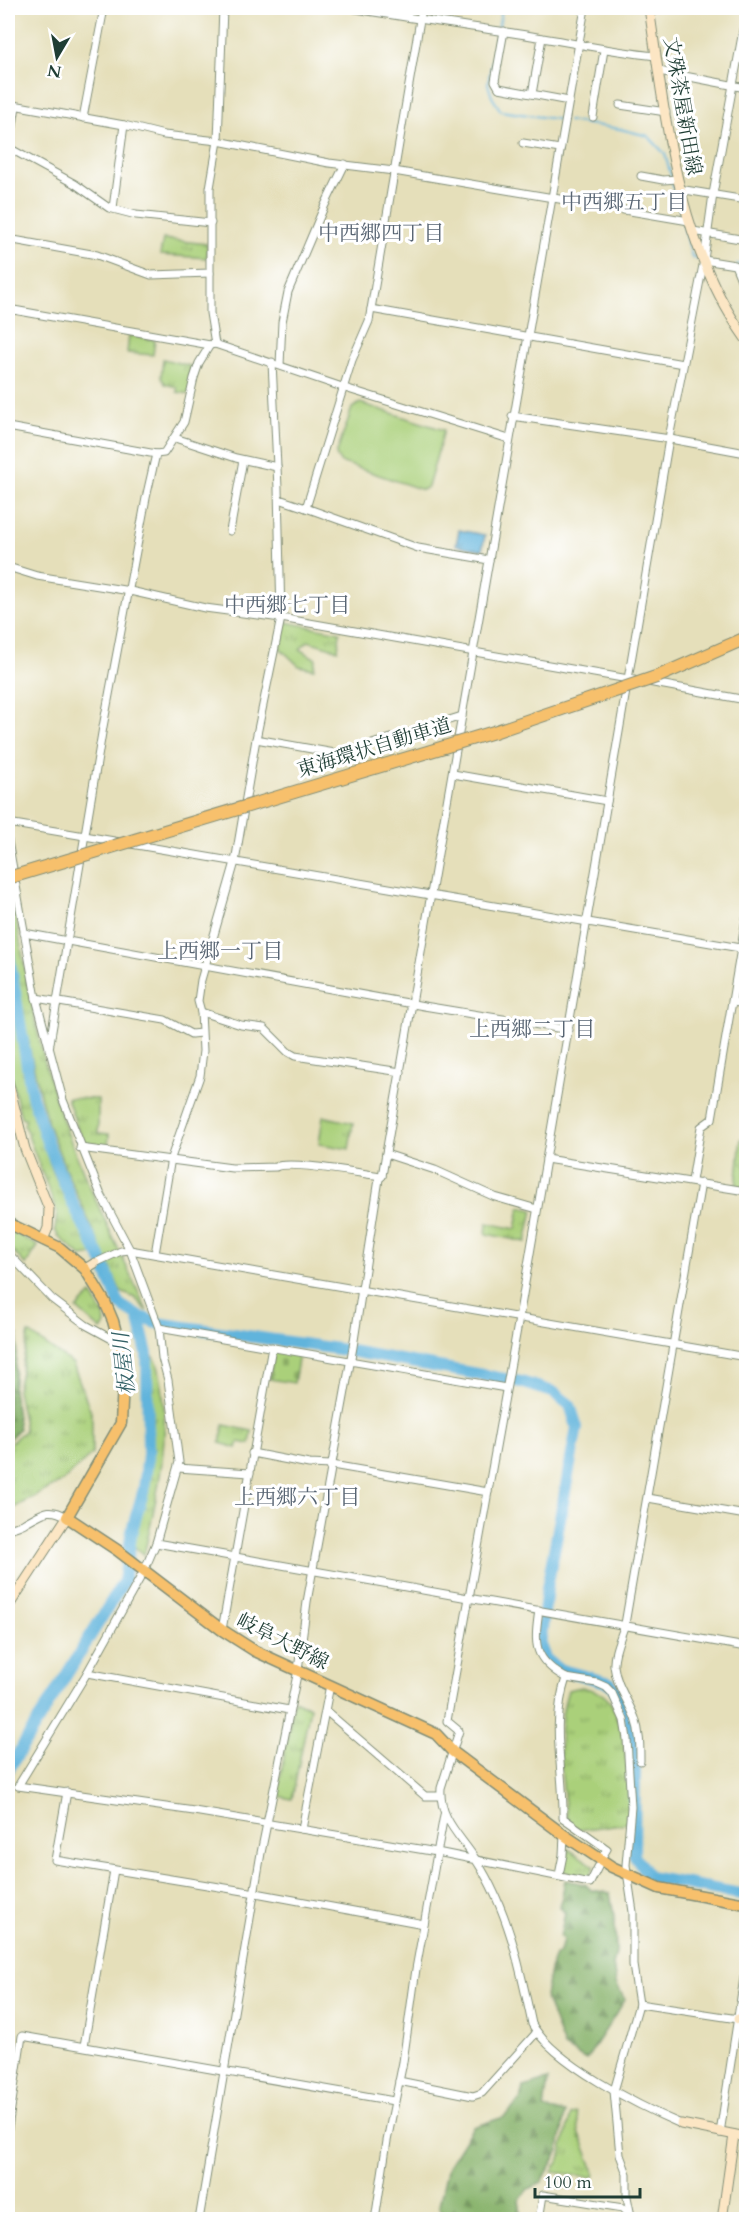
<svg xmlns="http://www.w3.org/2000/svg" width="754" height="2227" font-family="Cardo,'Noto Serif JP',serif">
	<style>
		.grass { fill: url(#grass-tufts); stroke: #648657; stroke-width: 1.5 }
		.forest { fill: url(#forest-firs); stroke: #53784f; stroke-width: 1.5 }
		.cemetery { fill: url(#cemetery-stones); stroke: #648657; stroke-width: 1.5 }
		.pitch { fill: #aad07a; stroke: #648657; stroke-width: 1.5 }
		.water { fill: url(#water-ripples); stroke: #407888; stroke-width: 1.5 }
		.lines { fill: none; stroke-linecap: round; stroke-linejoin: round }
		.stream { stroke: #61b4dc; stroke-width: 2 }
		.river { stroke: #61b4dc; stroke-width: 12 }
		.street-casing { stroke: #828e77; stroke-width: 9 }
		.secondary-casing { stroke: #828e77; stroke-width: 11 }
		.primary-casing { stroke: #828e77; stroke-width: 13 }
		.street { stroke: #fff; stroke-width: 7 }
		.secondary { stroke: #fce6c4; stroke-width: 9 }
		.primary { stroke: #f7c06c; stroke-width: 10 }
		.highway-bridge-casing { stroke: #828e77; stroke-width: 14; stroke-linecap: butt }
		.highway-bridge { stroke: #f7c06c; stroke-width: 12 }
		.labels { text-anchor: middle; stroke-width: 6; stroke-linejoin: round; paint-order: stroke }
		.street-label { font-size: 20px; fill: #1f3d34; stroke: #fff }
		.neighbourhood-label { font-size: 21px; fill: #586573; stroke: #fff }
		.water-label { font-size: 21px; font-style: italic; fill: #336166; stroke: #fff }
	</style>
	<defs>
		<pattern id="grass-tufts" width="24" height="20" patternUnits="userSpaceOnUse" patternTransform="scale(1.5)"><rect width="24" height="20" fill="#aad07a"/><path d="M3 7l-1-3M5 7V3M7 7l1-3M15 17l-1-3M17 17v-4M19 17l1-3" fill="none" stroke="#8aaa65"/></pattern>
		<pattern id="forest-firs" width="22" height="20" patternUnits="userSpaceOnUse" patternTransform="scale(1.5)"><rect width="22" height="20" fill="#87b26a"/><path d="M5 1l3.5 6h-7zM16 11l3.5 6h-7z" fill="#6e9258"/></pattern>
		<pattern id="cemetery-stones" width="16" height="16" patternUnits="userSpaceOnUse" patternTransform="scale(1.5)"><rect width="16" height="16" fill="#aad07a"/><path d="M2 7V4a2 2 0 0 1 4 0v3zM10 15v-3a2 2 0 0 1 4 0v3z" fill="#8aaa65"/></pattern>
		<pattern id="water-ripples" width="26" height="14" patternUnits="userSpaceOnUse" patternTransform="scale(1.5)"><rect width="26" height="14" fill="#61b4dc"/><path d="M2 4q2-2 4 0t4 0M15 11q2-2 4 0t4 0" fill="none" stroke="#4f94b3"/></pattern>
	</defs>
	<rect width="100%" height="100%" fill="#fff"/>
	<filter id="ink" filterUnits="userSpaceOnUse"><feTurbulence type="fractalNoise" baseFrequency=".0167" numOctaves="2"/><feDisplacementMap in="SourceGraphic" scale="12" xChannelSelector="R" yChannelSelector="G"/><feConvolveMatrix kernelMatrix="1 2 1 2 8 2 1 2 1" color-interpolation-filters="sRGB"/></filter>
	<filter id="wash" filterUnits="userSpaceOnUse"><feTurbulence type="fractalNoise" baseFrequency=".008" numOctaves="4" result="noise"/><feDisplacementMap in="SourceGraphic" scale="24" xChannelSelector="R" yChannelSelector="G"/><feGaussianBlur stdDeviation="1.35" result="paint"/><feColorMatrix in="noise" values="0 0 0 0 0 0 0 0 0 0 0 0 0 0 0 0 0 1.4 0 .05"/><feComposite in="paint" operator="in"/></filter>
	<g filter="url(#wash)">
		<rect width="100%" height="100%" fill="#e5dfba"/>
		<g class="grass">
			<polygon points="163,239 207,244 207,258 160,255"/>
			<polygon points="129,335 155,340 153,355 127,353"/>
			<polygon points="163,359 195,367 189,394 177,392 177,387 165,384 161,377"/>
			<polygon points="285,622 340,632 338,650 308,641 300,649 316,659 314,669 299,666 280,648"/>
			<path d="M8,868c13,78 24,157 48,233 24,72 60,141 91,210l-12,-13 -14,-6 -56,-124 -17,-44 -7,-25 -17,-75 -16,-93z"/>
			<polygon points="8,984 33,1117 53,1172 94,1255 82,1257 59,1237 55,1230 57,1212 24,1125 26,1119 21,1117 8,1065"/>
			<polygon points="67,1098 98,1099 98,1133 109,1134 108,1147 83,1144"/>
			<polygon points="323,1116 353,1123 349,1149 319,1144"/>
			<polygon points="741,1139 746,1140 746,1189 736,1187"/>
			<polygon points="520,1207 533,1210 526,1242 486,1234 487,1223 516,1229"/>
			<polygon points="8,1229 38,1246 26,1265 8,1246"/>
			<polygon points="91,1294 104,1315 105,1324 101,1330 77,1309"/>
			<polygon points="29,1333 73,1364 92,1415 92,1454 63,1481 8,1511 8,1445 25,1430 17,1390"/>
			<path d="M151,1354c7,6 8,16 10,26 10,59 -4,117 -17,175l-13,-11c14,-41 21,-72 22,-115 1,-23 -5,-54 -2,-75z"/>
			<polygon points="224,1425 252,1431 250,1444 239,1442 237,1448 220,1443"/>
			<path d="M582,1687c11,3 21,5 28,15 15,23 23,94 17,121l-48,7 -12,-9c-5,-45 -13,-88 1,-131z"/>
			<polygon points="294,1700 310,1707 292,1799 277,1796"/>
			<polygon points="567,1848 594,1866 588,1879 562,1871"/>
			<polygon points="577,2113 579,2132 595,2173 594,2177 552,2172 560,2159 571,2114"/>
		</g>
		<g class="forest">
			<polygon points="8,1321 18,1335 13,1391 19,1429 8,1440"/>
			<polygon points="565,1880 585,1884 591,1890 610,1893 615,1922 616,1953 613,1965 616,1983 625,2000 586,2060 564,2047 545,1996 550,1970 555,1955 560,1952 563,1939 560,1937 565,1913 560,1907"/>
			<polygon points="548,2080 544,2109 565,2113 559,2150 542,2182 528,2189 519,2200 521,2214 516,2219 445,2219 439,2206 448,2166 473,2127 504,2117 520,2101 523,2087"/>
		</g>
		<polygon class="cemetery" points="277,1350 299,1354 294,1383 269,1379 274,1352"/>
		<polygon class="pitch" points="360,403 444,430 428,487 423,490 340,462 336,455 352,408"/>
		<polygon class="water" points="459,530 485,535 482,550 456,545"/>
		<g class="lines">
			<g class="stream">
				<polyline points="502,8 488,84 492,97 501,111 562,120"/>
				<polyline points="568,121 620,129 648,136 665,154 671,176"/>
				<polyline points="672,182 682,217"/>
				<polyline points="683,222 692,257 699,258"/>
				<polyline points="737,264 746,266"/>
			</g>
			<g class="river">
				<polyline points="8,950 32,1096 47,1142 73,1204 103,1263 119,1304 138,1316 157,1323 345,1350 521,1382 553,1392 570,1405 577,1427 547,1588 540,1645 545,1658 558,1669 610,1683 625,1704 632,1730 635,1761 634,1855 649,1877 746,1895"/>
				<polyline points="8,1770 124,1581 132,1530 144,1489 148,1454 147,1354 138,1316"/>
			</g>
		</g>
	</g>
	<g filter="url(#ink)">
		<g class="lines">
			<defs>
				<g id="street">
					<path d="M350,8c52,9 104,16 156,24 50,7 99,19 150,24"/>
					<polyline points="504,31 495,81 499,88 569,101"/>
					<polyline points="659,71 746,88"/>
					<polyline points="532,94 542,38"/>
					<polyline points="8,104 124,125 164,135 218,141 329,163 394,171 689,221"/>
					<polyline points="620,105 666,112"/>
					<polyline points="593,117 604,50"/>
					<polyline points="83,118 104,8"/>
					<polyline points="523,143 560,149"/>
					<polyline points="9,148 75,184 109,208 136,215 211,223"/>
					<polyline points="8,157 16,106"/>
					<polyline points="641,176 663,180 678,179"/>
					<polyline points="679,189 746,200"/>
					<polyline points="113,208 124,125"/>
					<polyline points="693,231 746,240"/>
					<polyline points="8,239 97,255 151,275 210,273"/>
					<polyline points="704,260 735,265 746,292"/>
					<polyline points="8,309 210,345 215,344 345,388 509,439"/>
					<polyline points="371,309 683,364"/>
					<polyline points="215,344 210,313 210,188 218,141 223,8"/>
					<polyline points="280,365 282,322 288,292 324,207 345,164"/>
					<polyline points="512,416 670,439 746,453"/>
					<polyline points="8,427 156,454 164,453 184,422 194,378 199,363 210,345"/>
					<polyline points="175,438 236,458 277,467"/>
					<polyline points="279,499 306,508 352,360 369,321 422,8"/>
					<polyline points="306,508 418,548 489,560"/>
					<polyline points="230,531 243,460"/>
					<polyline points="8,567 37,576 130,591 205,608 281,618 634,680"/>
					<polyline points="648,682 746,700"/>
					<polyline points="256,739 340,754 462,716"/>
					<polyline points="453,774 607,801"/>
					<polyline points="8,823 120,842"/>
					<polyline points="8,841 36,998 63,1100 101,1195 130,1250 159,1328 162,1358 168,1380 179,1462 156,1543 144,1571 87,1673 18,1786 194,1811 437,1852 590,1883 598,1867"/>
					<polyline points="131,844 746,949"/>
					<polyline points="24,933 424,1006 569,1030"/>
					<polyline points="36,998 165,1020 191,1034 201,1033"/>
					<polyline points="733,1002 746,1004"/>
					<polyline points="201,1012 241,1025 264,1028 288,1052 295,1056 401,1072"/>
					<polyline points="49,1049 103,727 146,498 156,454"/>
					<path d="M80,1148l152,20 44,-1c13,-7 87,7 106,9"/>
					<polyline points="386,1154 435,1170 495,1197 537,1209"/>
					<polyline points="546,1159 746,1191"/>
					<polyline points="692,1181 701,1127 712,1119 746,919"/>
					<polyline points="8,1253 52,1299 86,1325 119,1343"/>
					<polyline points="155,1254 171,1158 200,1076 203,1051 201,1012 198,1001 201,980 235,862 256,739 281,618 278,488 272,362"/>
					<polyline points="95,1263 121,1251 130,1250 746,1357"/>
					<polyline points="159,1328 506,1388"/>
					<polyline points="252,1453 309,1464 332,1465 488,1492"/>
					<polyline points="178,1468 250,1473"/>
					<polyline points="648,1498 746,1515"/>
					<path d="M8,1529c6,-2 13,-3 18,-7 17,-9 23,-16 41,-5"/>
					<polyline points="156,1543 746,1647"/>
					<path d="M539,1610c-5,35 -6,49 27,68"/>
					<polyline points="222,1630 272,1347"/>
					<polyline points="87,1673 289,1710"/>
					<polyline points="326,1711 425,1796 440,1796"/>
					<path d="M640,1761c0,-15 0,-29 -5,-43 -7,-18 -19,-33 -21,-52 -1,-13 7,-29 11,-42l76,-441"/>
					<polyline points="67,1792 55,1860 256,1893 424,1924"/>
					<polyline points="302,1829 330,1685"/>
					<path d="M604,1854l3,-5 -44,-31c1,-50 -13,-91 3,-140l31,5 9,4 6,6 12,27 3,19 4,68 -5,58 7,47v53l6,39 -25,87 6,64 7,19v23l4,19"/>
					<polyline points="559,1875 563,1855 564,1835"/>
					<polyline points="639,2004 738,2019"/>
					<polyline points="84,2046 114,1870"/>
					<polyline points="399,2081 473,2096 482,2093 537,2032"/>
					<path d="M681,2124c-40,-17 -128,-61 -149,-100 -12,-57 -24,-115 -56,-164 -16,-25 -37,-41 -35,-72l18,-57 -12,-10 72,-403 151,-885 34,-173 9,-66 33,-180"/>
					<polyline points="8,2128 22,2036 394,2101"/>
					<polyline points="720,2133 746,1965"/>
					<polyline points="199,2220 261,1853 298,1670 307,1602 353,1347 379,1179 382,1176 585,8"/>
					<polyline points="375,2220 387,2141 403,2062 416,1969 444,1815"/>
					<polyline points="539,2220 543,2195 623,2208 630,2215"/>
				</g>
				<g id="secondary">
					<path d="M649,8c17,113 28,235 97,331"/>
					<polyline points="8,1081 25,1149 49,1209 48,1228 43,1240"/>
					<polyline points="85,1269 95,1263"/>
					<polyline points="8,1607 67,1517"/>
					<polyline points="738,2019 746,2020"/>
					<polyline points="681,2124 746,2137"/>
					<polyline points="722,2220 734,2135"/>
				</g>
				<polyline id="primary" points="8,1223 60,1248 85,1269 105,1302 113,1321 124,1363 121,1423 67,1517 117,1550 222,1630 255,1651 436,1734 453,1752 564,1835 612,1867 659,1888 746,1904"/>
			</defs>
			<use href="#street" class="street-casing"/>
			<use href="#secondary" class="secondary-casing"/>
			<use href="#primary" class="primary-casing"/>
			<use href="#street" class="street"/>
			<use href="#secondary" class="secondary"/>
			<use href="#primary" class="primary"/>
			<defs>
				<polyline id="highway-bridge" points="8,878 494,732 659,676 746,638"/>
			</defs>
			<use href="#highway-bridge" class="highway-bridge-casing"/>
			<use href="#highway-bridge" class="highway-bridge"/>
		</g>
	</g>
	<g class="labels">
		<g class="street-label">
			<text transform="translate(683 106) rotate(80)" y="7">文殊茶屋新田線</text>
			<text transform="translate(374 747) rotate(-17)" y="7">東海環状自動車道</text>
			<text transform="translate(283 1641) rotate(27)" y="7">岐阜大野線</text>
		</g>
		<g class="neighbourhood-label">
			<text x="624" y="209">中西郷五丁目</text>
			<text x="381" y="240">中西郷四丁目</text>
			<text x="287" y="612">中西郷七丁目</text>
			<text x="220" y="958">上西郷一丁目</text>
			<text x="532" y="1036">上西郷二丁目</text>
			<text x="297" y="1504">上西郷六丁目</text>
		</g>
		<g class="water-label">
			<text transform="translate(124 1364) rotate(-96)" y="7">板屋川</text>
		</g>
	</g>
	<rect width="754" height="2227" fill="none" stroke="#fff" stroke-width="30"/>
	<g transform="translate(57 57) rotate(190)" stroke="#ffffff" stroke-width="4.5" paint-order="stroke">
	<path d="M0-4.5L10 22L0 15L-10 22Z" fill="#1f3d34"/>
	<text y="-9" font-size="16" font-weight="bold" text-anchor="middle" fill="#1f3d34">N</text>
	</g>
	<path d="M535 2188v9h105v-9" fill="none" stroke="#1f3d34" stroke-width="3"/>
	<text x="544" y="2188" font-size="18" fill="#1f3d34" stroke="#ffffff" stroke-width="4.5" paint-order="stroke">100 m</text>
</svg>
